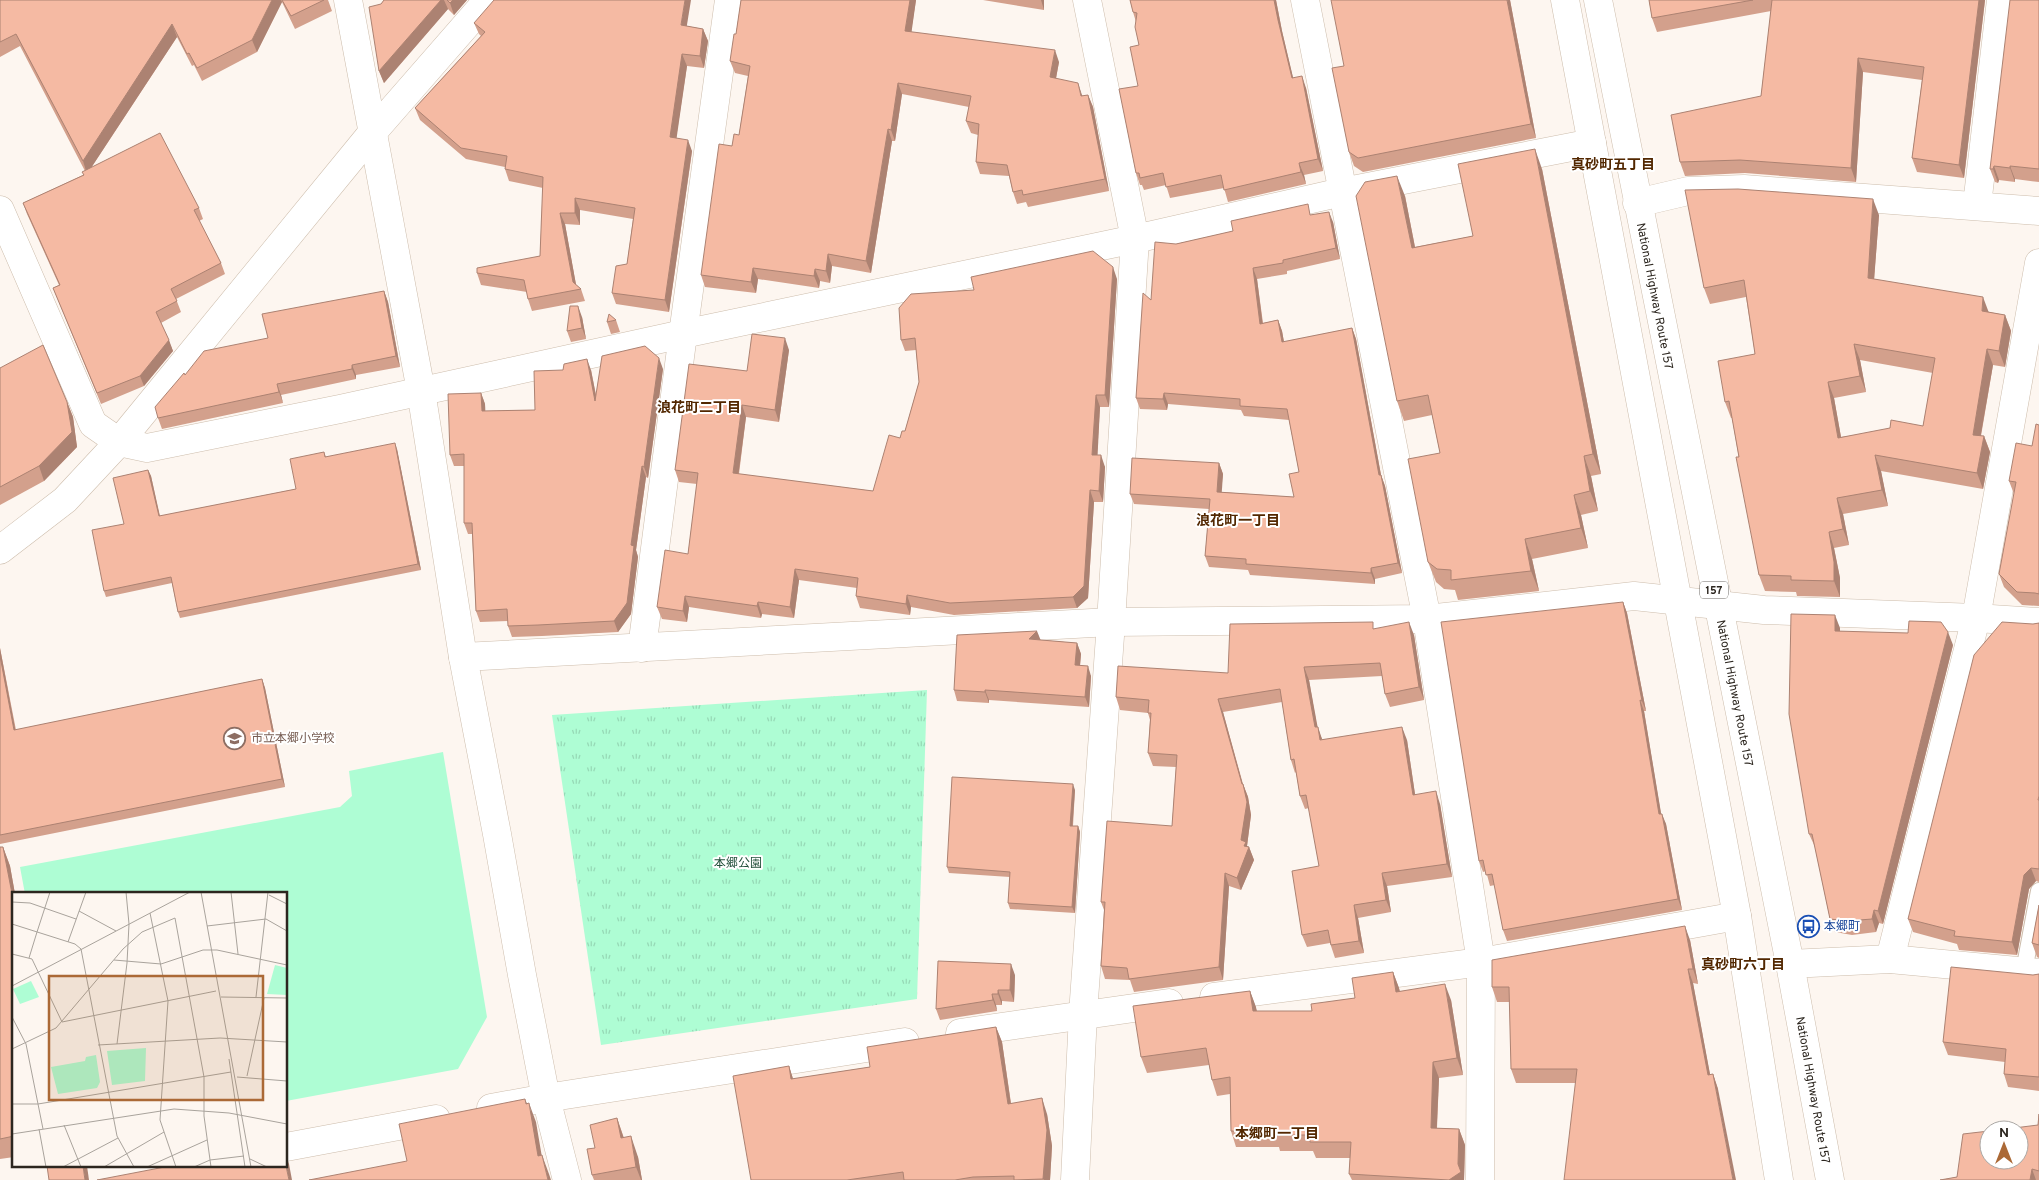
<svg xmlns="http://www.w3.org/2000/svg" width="2039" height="1180" font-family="Overpass,'Noto Sans JP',sans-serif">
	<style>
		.park { fill: url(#park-tufts) }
		.pitch { fill: #aefdd4 }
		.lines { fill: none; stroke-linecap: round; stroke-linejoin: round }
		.service-casing { stroke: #cdbdac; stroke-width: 18 }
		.minor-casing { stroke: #cdbdac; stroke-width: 29 }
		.trunk-casing { stroke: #cdbdac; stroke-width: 29 }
		.service { stroke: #fff; stroke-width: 16 }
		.minor { stroke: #fff; stroke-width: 28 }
		.trunk { stroke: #fff; stroke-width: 28 }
		.wall { fill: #d3a08c; fill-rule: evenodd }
		.shaded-wall { fill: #ac8272 }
		.building { fill: #f5baa3; stroke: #ac8272; fill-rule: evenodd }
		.labels { text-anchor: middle; stroke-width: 4; stroke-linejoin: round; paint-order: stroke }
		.shield { fill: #fff; stroke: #6b6762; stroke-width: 1 }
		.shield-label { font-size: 11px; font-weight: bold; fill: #2c261f }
		.street-label { font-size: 12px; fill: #2c261f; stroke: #fff }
		.education-label { font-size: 12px; fill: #785e54; stroke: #fff; text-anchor: start }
		.park-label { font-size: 12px; fill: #23503b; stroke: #fff }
		.transit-label { font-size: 12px; fill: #164399; stroke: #fff; text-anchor: start }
		.neighbourhood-label { font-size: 14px; font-weight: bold; fill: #522700; stroke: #fff }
		.inset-road { fill: none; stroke: #a9a39c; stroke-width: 1 }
		.view { fill: #ab6936; fill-opacity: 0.15; stroke: #ab6936; stroke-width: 2.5 }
		.inset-edge { fill: none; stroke: #2c261f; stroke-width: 2.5 }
	</style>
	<defs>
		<pattern id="park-tufts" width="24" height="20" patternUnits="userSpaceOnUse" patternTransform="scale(1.25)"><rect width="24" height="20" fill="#aefdd4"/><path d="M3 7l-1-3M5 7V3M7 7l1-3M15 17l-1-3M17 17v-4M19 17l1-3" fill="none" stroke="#96d9b6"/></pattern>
	</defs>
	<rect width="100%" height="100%" fill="#fdf6f0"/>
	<polygon class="park" points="927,690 917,999 601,1045 552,715"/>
	<polygon class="pitch" points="443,752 487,1017 458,1069 286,1101 286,894 25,894 20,867 340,807 352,796 349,771"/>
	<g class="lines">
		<defs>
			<polyline id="service" points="2024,971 2039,891"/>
			<g id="minor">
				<polyline points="348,0 421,391 463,657 497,834 522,975 546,1098 567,1180"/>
				<polyline points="1305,0 1427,619 1481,962 1480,1180"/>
				<polyline points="1637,203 1688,191 1744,189 2039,211"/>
				<polyline points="1977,205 2001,0"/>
				<polyline points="0,210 93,424 119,442 147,448 340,409 683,334 1135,239 1342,192 1592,143"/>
				<polyline points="0,550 65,500 119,442 372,133 488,0"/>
				<polyline points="642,648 683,334 729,0"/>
				<polyline points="463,657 1111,622 1427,619 1634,596 1764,610 1976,618 2039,622"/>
				<polyline points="1890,959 1976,618 2039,263"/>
				<polyline points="1790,964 1890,959 2039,973"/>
				<polyline points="1214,997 1481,962 1737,916"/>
				<polyline points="960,1033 1169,1003"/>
				<polyline points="491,1108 546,1098 905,1042"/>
				<polyline points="286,1147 436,1119"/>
				<polyline points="1075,1180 1083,1014 1111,622 1135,239 1087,0"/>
			</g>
			<g id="trunk">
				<polyline points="1565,0 1737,916 1779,1180"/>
				<polyline points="1598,0 1790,964 1830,1180"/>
			</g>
		</defs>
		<use href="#service" class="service-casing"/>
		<use href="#minor" class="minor-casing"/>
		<use href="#trunk" class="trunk-casing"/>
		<use href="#service" class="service"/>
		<use href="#minor" class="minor"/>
		<use href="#trunk" class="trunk"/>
	</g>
	<g class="wall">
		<polygon points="0,0 328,0 332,11 295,29 282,2 257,52 202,81 194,65 192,66 177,37 91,168 199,208 203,219 199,221 221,263 225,274 176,299 181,312 161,323 173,351 144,386 101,404 53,288 59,285 27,214 23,203 83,175 85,171 20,46 0,57"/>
		<polygon points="384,0 467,0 454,15 448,9 384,83 379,71 381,4"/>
		<polygon points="741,0 916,0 911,32 1059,62 1056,78 1083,96 1088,95 1093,107 1109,191 1028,207 1026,202 1017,204 1013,192 1009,176 980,174 976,162 978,135 971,133 966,121 969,107 902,94 895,141 892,141 871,273 832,266 830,283 820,281 819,288 758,279 756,293 705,287 701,275 732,146 739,135 748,76 735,73 730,61 736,34"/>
		<polygon points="983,0 1044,0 1044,10"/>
		<polygon points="1130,0 1276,0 1282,31 1293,78 1306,88 1323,171 1304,175 1306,184 1228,202 1224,188 1170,198 1166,185 1144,190 1142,185 1140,185 1136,173 1139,45 1136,22 1133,12"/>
		<polygon points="1510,0 1536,138 1363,172 1354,166 1349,152"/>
		<polygon points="1649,0 1985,0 1964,178 1917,172 1912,158 1922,80 1863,72 1856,182 1745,173 1685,176 1680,162 1761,96 1771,11 1657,32 1652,18"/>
		<polygon points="2039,0 2039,182 2015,179 2015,182 1999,180 1998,183 1995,182 1990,169"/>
		<polygon points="474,23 687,26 703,29 708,41 704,68 687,66 676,138 692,151 669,312 616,304 612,293 627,264 633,219 580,210 580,225 565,224 576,285 581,289 585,301 532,311 528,299 527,292 481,285 477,273 540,256 543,188 509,181 505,169 505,167 466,159 420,120 415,108 481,36 479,34"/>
		<polygon points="1542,169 1601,474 1591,476 1598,511 1581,515 1588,548 1532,559 1539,591 1458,600 1455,590 1444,589 1436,582 1428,562 1440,453 1432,415 1404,421 1397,401 1405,196 1415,247 1473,236"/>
		<polygon points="1312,215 1333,222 1340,259 1287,271 1287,274 1257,279 1263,323 1278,320 1282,331 1284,342 1352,328 1356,339 1381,475 1385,486 1402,573 1375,579 1375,584 1250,575 1248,570 1209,567 1205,556 1209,509 1134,504 1130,494 1219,463 1223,474 1221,492 1294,497 1299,472 1289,420 1244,416 1241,410 1168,404 1167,410 1140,409 1136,398 1151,300 1176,244"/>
		<path d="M1879,215l-5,64 115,33 16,3 6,16 -6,36 -12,-2 -12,71h3l6,16 -7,37 -102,-18 7,35 -45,8 6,31 -15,3 6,30v19l-43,-1 -1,-4 -31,-1 -6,-16 -27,-157h-1l-6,-16 30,-48 -9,-57 -36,7 -6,-16zM1860,360l73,13 -10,53 -82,11 -7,-39 32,-6z"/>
		<polygon points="1117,279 1109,407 1100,407 1097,455 1105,467 1103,502 1094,502 1088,598 1077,608 954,615 911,607 910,615 860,608 856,596 857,588 799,580 794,618 762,614 761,618 689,607 687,622 662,619 657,607 688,554 697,484 679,482 675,470 747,371 789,350 779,422 746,417 739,474 873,491 900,438 905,431 919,382 916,350 905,351 901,340 974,290"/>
		<polygon points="384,291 388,302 400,367 356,375 356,379 281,395 283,403 162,429 158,418 185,375 268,338"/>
		<polygon points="582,317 586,339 571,342 567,331"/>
		<polygon points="616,320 620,332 611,334 607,322"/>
		<polygon points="0,368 67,402 73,417 77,447 44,481 0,505"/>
		<polygon points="663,369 648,478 646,477 636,550 638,557 631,614 618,632 542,636 512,637 508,626 508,621 480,622 476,611 472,534 468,534 464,523 464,466 454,466 450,455 481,393 485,404 485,411 535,410 591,370 596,395"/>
		<polygon points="2039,425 2039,606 2022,605 2004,587 1999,574 2014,494 2009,481 2032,446"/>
		<polygon points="397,449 421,570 180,618 178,612 172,583 106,597 104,591 124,524 148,470 151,476 160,516 296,489 324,452 326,457"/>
		<polygon points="1623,602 1627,613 1646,711 1644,711 1661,814 1666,824 1682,910 1507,941 1503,930 1495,885 1490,886 1486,871 1483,872 1479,861"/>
		<polygon points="2039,623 2039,882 2036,881 2029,889 2017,955 1959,950 1957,944 1913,932 1908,919 2033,624"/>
		<polygon points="1840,628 1840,631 1953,645 1883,924 1879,923 1876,932 1852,935 1835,932 1830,919 1815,847 1809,834"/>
		<polygon points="1375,629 1414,635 1424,700 1390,707 1385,694 1382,676 1309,680 1317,727 1322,739 1407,740 1415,794 1440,804 1452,877 1387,886 1391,912 1358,918 1364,953 1335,958 1330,943 1307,947 1302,935 1319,866 1309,808 1305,809 1300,796 1296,772 1295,773 1291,760 1282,702 1223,712 1243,784 1248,797 1251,815 1247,846 1249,847 1254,860 1241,890 1229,886 1223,980 1134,992 1130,980 1105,979 1101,966 1104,910 1101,902 1172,826 1176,767 1153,766 1148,753 1150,720 1148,713 1120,710 1116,697 1228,673"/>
		<polygon points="1041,640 1077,643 1081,654 1080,666 1091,676 1089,707 989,700 989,703 957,701 954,690"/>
		<polygon points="0,648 16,730 262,679 265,688 285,787 0,844"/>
		<polygon points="1075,790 1073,826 1078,826 1080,832 1075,913 1010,909 1008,903 1010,877 949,873 947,867"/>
		<polygon points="0,847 3,847 10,866 15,894 14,894 14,1157 0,1159"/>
		<polygon points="2039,905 2039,958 2037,957 2032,943"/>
		<polygon points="1690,940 1698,984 1693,983 1710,1075 1713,1074 1718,1089 1575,1083 1516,1083 1511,1069 1510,1002 1497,1002 1492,987"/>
		<polygon points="1393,972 1400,991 1451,1000 1463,1075 1439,1078 1437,1128 1459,1129 1465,1145 1464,1180 1352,1180 1349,1174 1350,1158 1316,1158 1313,1151 1280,1151 1279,1147 1236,1147 1231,1131 1230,1094 1217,1096 1212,1080 1209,1065 1147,1073 1141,1057 1250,991 1257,1011 1312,1011 1355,998"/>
		<polygon points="2039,974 2039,1091 2008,1087 2004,1074 2005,1062 1948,1055 1943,1042 2033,975"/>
		<polygon points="1015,975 1014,1002 1002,1001 1002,1005 996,1005 997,1011 940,1020 936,1009"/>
		<polygon points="996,1027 1002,1042 1011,1103 1047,1114 1052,1146 1050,1180 751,1180 789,1066 793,1079 870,1067"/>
		<polygon points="2039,1114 2039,1180 1940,1180 1957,1177 2038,1125"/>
		<polygon points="617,1118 624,1138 638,1157 642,1180 594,1180 592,1175 595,1148"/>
	</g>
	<g class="shaded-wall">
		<polygon points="272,0 281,0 282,2 257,52 252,40"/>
		<polygon points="441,0 444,0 448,9 384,83 379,71"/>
		<polygon points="453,0 467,0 454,15 450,3"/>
		<polygon points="685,0 691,0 685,37 681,25"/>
		<polygon points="910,0 916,0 910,43 905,31"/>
		<polygon points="1041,0 1044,0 1044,10"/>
		<polygon points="1274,0 1276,0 1282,31 1296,90 1292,78 1278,20"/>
		<polygon points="1507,0 1510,0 1536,138 1531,124"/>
		<polygon points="1979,0 1985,0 1964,178 1959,165"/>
		<polygon points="172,24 177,37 87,174 83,161"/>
		<polygon points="703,29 708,41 704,68 700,56"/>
		<polygon points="1055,50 1059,62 1054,89 1050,77"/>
		<polygon points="682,54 687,66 675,149 670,137"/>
		<polygon points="1858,58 1863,72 1856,182 1851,168"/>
		<polygon points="1302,76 1306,88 1323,171 1318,159"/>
		<polygon points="898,83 902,94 895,141 891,130"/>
		<polygon points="1078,83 1082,95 1085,108 1081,96"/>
		<polygon points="1088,95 1093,107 1109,191 1105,179"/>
		<polygon points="888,129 892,141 871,273 866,261"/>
		<polygon points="688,140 692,151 669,312 665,300"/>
		<polygon points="1535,149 1542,169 1601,474 1593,454"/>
		<polygon points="1299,163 1304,175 1306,184 1301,172"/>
		<polygon points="1994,166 1999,180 1998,183 1993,169"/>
		<polygon points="2010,166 2015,179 2015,182 2010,168"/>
		<polygon points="1397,176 1405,196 1419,268 1412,248"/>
		<polygon points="575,198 580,210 580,225 575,213"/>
		<polygon points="1873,199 1879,215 1873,294 1868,278"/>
		<polygon points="1329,212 1333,222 1340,259 1336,248"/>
		<polygon points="560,213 565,224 577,290 573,282"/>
		<polygon points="828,254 832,266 830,283 826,271"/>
		<polygon points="1113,267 1117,279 1109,407 1105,395"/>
		<polygon points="753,268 758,279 756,293 751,282"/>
		<polygon points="1253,268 1257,279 1264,335 1260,324"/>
		<polygon points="815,269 820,281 819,288 814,276"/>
		<polygon points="384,291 388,302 400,367 396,356"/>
		<polygon points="1983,297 1989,313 1982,311"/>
		<polygon points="578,306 582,317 586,339 582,328"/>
		<polygon points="2005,315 2011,331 2005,367 1999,351"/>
		<polygon points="1278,320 1282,331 1286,353 1282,342"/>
		<polygon points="1352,328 1356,339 1383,486 1379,475"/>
		<polygon points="785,338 789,350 779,422 775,410"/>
		<polygon points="169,340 173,351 144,386 140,376"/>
		<polygon points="1854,344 1860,360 1866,392 1860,376"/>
		<polygon points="1987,349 1993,365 1978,451 1973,435"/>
		<polygon points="659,358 663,369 648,478 644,467"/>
		<polygon points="587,359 591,370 599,412 595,401"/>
		<polygon points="352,365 356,375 356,379 352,369"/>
		<polygon points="1828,382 1834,398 1844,454 1838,438"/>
		<polygon points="277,384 281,395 283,403 279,392"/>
		<polygon points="481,393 485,404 486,422 482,411"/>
		<polygon points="1164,393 1168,404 1167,410 1163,399"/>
		<polygon points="1096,395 1100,407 1097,466 1092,455"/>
		<polygon points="67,402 73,417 77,447 44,481 39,466"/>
		<polygon points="742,405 746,417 737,485 733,473"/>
		<polygon points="1984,436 1990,452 1983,489 1977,473"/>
		<polygon points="395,443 397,449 421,570 418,564"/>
		<polygon points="1101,455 1105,467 1103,502 1099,491"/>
		<polygon points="1875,455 1881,471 1888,506 1882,490"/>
		<polygon points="1584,456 1591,476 1598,511 1590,491"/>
		<polygon points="1219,463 1223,474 1221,503 1217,492"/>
		<polygon points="642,466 646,477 636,550 638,557 631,614 618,632 614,621 631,545"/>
		<polygon points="148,470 151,476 161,522 159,516"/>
		<polygon points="1381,475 1385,486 1402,573 1398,563"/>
		<polygon points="1090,490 1094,502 1088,598 1077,608 1073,597"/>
		<polygon points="1574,495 1581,515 1588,548 1581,528"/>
		<polygon points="1837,498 1843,514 1849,545 1843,529"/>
		<polygon points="1829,532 1834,548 1840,578 1840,597 1834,581"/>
		<polygon points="1525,539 1532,559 1539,591 1531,571"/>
		<polygon points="1371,568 1375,579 1375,584 1371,573"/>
		<polygon points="795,569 799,580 794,618 790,607"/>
		<polygon points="907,595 911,607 910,615 906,604"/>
		<polygon points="685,596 689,607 687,622 683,611"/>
		<polygon points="758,602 762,614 761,618 757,606"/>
		<polygon points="1623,602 1627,613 1646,711 1642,701"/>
		<polygon points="1835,615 1840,628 1840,644 1835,631"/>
		<polygon points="1409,622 1414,635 1424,700 1419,687"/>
		<polygon points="1037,631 1041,641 1029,639"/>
		<polygon points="1948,632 1953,645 1883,924 1878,911"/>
		<polygon points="1077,643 1081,654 1079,676 1075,665"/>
		<polygon points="0,648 17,739 14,730 0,656"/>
		<polygon points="1088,666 1091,676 1089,707 1085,697"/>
		<polygon points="1304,667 1309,680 1320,740 1315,727"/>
		<polygon points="262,679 265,688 285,787 282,779"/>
		<polygon points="985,690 989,700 989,703 985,692"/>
		<polygon points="1218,699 1223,712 1244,789 1243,784 1248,797 1251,815 1247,846 1248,849 1249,847 1254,860 1241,890 1237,878 1241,840 1242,784"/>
		<polygon points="1640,700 1644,711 1663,825 1659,814"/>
		<polygon points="1318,727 1322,739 1320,740"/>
		<polygon points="1402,727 1407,740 1417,808 1413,795"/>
		<polygon points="1073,784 1075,790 1072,832 1070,826"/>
		<polygon points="1436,791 1440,804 1452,877 1447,864"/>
		<polygon points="1662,814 1666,824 1682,910 1678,899"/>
		<polygon points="1078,826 1080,832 1075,913 1072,907"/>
		<polygon points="3,847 10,866 15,894 14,894 14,904"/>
		<polygon points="2031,868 2036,881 2029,889 2017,955 2012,942 2024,875"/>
		<polygon points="1225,873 1229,886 1223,980 1219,967"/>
		<polygon points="1382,873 1387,886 1391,912 1386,900"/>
		<polygon points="1354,905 1358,918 1364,953 1359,941"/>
		<polygon points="1874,910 1879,923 1876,932 1872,919"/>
		<polygon points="1685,926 1690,940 1698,984 1693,969"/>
		<polygon points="1011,964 1015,975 1014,1002 1010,990"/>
		<polygon points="1688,969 1693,983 1713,1090 1708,1075"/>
		<polygon points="1393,972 1399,988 1402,1008 1396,992"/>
		<polygon points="1445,984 1451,1000 1463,1075 1457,1058"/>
		<polygon points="998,990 1002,1001 1002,1005 998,994"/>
		<polygon points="1250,991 1256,1007 1259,1027 1253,1011"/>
		<polygon points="992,994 996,1005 997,1011 993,1000"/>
		<polygon points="996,1027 1002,1042 1013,1119 1008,1104"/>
		<polygon points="1433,1062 1439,1078 1436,1144 1431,1128"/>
		<polygon points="789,1066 794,1082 791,1079"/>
		<polygon points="1713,1074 1718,1089 1736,1180 1733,1180"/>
		<polygon points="1042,1098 1047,1114 1052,1146 1050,1180 1044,1180 1043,1179"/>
		<polygon points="525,1099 531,1113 529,1103 536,1122 545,1175 538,1156"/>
		<polygon points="617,1118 624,1139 621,1138"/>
		<polygon points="1459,1129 1465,1145 1464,1180 1449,1180 1458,1164"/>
		<polygon points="631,1136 638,1157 642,1180 641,1180 636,1167"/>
		<polygon points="542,1155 549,1174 551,1180 548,1180"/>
		<polygon points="286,1156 289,1164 292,1180 289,1180 286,1166"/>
		<polygon points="83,1166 87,1166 89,1180 85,1180"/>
		<polygon points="2032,1169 2036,1180 2030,1180"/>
	</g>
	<g class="building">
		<polygon points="0,0 272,0 252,40 197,68 189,53 187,54 172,24 83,161 16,34 0,42"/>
		<polygon points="282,0 324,0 291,16"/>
		<polygon points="384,0 441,0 379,71 369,7 381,4"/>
		<polygon points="447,0 453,0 450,3"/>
		<polygon points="494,0 685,0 681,25 703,29 700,56 682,54 670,137 688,140 665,300 612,293 616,266 627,264 635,208 575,198 575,213 560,213 573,282 581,289 528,299 524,280 477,273 477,268 540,256 543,177 505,169 507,156 461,148 415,108 485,32 474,23"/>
		<polygon points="741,0 910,0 905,31 1055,50 1050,77 1078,83 1081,96 1088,95 1105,179 1023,195 1022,190 1013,192 1007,165 976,162 979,124 966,121 971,96 898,83 891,130 888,129 866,261 828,254 826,271 815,269 814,276 753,268 751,282 701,275 719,144 732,146 734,134 739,135 750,66 730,61 734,34 736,34"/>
		<polygon points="1130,0 1274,0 1278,20 1292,78 1302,76 1318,159 1299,163 1301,172 1224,190 1221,175 1166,187 1163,173 1140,178 1139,173 1136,173 1119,89 1138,86 1130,47 1139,45 1135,27 1137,13 1133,12"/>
		<polygon points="1331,0 1507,0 1531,124 1358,158 1349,152 1332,68 1344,66"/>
		<polygon points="1649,0 1753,0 1652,18"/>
		<polygon points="1772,0 1979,0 1959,165 1912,158 1924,67 1858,58 1851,168 1740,160 1680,162 1671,115 1761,96"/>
		<polygon points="2010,0 2039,0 2039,169 2010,166 2010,168 1994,166 1993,169 1990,169"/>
		<polygon points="160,133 199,208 194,210 221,263 171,289 177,301 156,312 169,340 140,376 97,393 53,288 60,285 23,203 84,175 82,172"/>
		<polygon points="1535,149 1593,454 1584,456 1590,491 1574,495 1581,528 1525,539 1531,571 1451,580 1451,570 1437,569 1428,562 1408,459 1440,453 1428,395 1397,401 1356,196 1365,182 1397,176 1412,248 1473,236 1458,164"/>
		<path d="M1738,189l135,10 -5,79 115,19 -1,14 23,4 -6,36 -12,-2 -14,86 11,1 -7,37 -102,-18 7,35 -45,8 6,31 -14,3 5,30v19l-43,-1v-4l-32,-1 -23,-118h3l-10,-56 -4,1 -7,-41 37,-7 -11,-74 -40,8 -19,-98zM1854,344l81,14 -12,68 -32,-6 -1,8 -52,10 -10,-56 32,-6z"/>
		<polygon points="1308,204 1310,215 1329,212 1336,248 1283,260 1283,263 1253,268 1260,324 1278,320 1282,342 1352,328 1379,475 1381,475 1398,563 1371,568 1371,573 1246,564 1246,559 1205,556 1210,499 1130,494 1132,458 1219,463 1217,492 1294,497 1289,474 1299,472 1287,409 1240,406 1240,399 1164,393 1163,399 1136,398 1143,293 1151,300 1155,242 1176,244 1233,231 1231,221"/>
		<polygon points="1093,251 1113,267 1105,395 1096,395 1092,455 1101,455 1099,491 1090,490 1084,586 1073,597 950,603 907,595 906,604 856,596 858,578 795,569 790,607 758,602 757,606 685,596 683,611 657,607 665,550 688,554 698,473 675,470 689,364 747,371 752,334 785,338 775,410 742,405 733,473 873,491 889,435 900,438 902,431 905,431 919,382 915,338 901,340 899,308 911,294 974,290 971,277"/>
		<polygon points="384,291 396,356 352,365 352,369 277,384 279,392 158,418 155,407 184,373 185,375 204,351 268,338 262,314"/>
		<polygon points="570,306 578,306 582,328 567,331"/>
		<polygon points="609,314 616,320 607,322"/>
		<polygon points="43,345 67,402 72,432 39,466 0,487 0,368"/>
		<polygon points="645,346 659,358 644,467 642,466 631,545 634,546 627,603 614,621 538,625 508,626 507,609 476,611 472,523 464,523 464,454 450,455 448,394 481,393 482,411 535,410 534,371 563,370 564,364 587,359 595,401 602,356"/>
		<polygon points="2036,424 2039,425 2039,594 2035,593 2017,592 1999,574 2016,482 2009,481 2016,443 2032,446"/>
		<polygon points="395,443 418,564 178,612 171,577 104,591 92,530 124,524 113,478 148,470 159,516 296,489 290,459 324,452 325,457"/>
		<polygon points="1623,602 1642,701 1640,700 1659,814 1662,814 1678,899 1503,930 1492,874 1486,875 1483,860 1479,861 1441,622"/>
		<polygon points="1791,614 1835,615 1835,631 1908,633 1909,621 1941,622 1948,632 1878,911 1874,910 1872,919 1847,921 1830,919 1812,834 1809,834 1789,714"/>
		<polygon points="1373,622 1373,629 1409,622 1419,687 1385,694 1380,663 1304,667 1315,727 1318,727 1320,740 1402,727 1413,795 1436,791 1447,864 1382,873 1386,900 1354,905 1359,941 1331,945 1328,930 1302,935 1292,871 1319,866 1306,795 1300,796 1294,759 1291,760 1280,689 1218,699 1242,784 1243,784 1247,802 1241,840 1246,842 1244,846 1249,847 1237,878 1225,873 1219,967 1129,979 1127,968 1101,966 1105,902 1101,902 1107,821 1172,826 1177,755 1148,753 1151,713 1148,713 1149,700 1116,697 1118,666 1228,673 1230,624"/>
		<polygon points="2002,622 2033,624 2039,623 2039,796 2038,800 2039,800 2039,869 2031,868 2024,875 2012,942 1954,936 1955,931 1908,919 1974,655"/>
		<polygon points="1037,631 1029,639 1077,643 1075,665 1088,666 1085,697 985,690 985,692 954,690 957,635"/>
		<polygon points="0,656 14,730 262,679 282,779 0,835"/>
		<polygon points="952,777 1073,784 1070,826 1078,826 1072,907 1008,903 1010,872 947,867"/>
		<polygon points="0,847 3,847 14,904 14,1136 0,1139"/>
		<polygon points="2039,905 2039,945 2032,943"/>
		<polygon points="1685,926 1693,969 1688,969 1708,1075 1713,1074 1733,1180 1564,1180 1577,1069 1511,1069 1509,987 1492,987 1492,960"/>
		<polygon points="938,961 1011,964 1010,990 998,990 998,994 992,994 993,1000 936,1009"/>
		<polygon points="1951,967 2033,975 2039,974 2039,1077 2004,1074 2006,1049 1943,1042"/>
		<polygon points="1393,972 1396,992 1445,984 1457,1058 1433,1062 1431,1128 1459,1129 1458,1164 1461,1172 1449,1180 1349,1174 1351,1142 1310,1142 1310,1135 1274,1135 1274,1131 1231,1131 1230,1077 1212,1080 1206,1048 1141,1057 1133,1006 1250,991 1253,1011 1312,1011 1311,1004 1355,998 1352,978"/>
		<polygon points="996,1027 1008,1104 1042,1098 1047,1130 1043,1179 1014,1180 1014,1176 973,1177 955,1180 904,1180 903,1172 847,1180 751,1180 733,1076 789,1066 791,1079 870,1067 867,1047"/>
		<polygon points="525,1099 526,1104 529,1103 538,1156 542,1155 548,1180 309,1180 407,1161 399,1124"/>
		<polygon points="2039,1114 2039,1171 2032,1169 2030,1180 1940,1180 1957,1177 1963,1134 1989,1131 1989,1160 2019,1160 2019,1130 1998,1130 2038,1125"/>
		<polygon points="617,1118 621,1138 631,1136 636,1167 592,1175 587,1149 595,1148 590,1125"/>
		<polygon points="47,1166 83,1166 85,1180 49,1180"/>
		<polygon points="170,1166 286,1166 289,1180 97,1180"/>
	</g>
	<defs>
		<symbol id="school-ring" viewBox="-11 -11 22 22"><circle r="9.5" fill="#fff" stroke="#8d6e63" stroke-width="1.5"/><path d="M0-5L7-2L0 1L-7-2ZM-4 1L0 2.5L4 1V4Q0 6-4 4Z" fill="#8d6e63"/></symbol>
		<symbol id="bus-ring" viewBox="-11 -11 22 22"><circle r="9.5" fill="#fff" stroke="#1a4fb4" stroke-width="1.5"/><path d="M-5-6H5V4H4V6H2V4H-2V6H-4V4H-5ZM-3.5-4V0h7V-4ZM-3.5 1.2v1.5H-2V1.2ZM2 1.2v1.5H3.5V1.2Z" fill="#1a4fb4"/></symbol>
	</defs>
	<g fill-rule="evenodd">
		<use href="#school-ring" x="222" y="726" width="25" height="25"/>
		<use href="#bus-ring" x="1796" y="914" width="25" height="25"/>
	</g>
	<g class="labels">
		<rect class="shield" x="1700" y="581.5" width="28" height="17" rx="4"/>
		<g class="shield-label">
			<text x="1714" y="594">157</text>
		</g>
		<g class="street-label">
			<text transform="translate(1655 296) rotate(79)" y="4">National Highway Route 157</text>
			<text transform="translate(1735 693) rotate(79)" y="4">National Highway Route 157</text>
			<text transform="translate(1813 1090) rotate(80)" y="4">National Highway Route 157</text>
		</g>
		<g class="education-label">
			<text x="251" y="742">市立本郷小学校</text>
		</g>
		<g class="park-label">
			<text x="738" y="867">本郷公園</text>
		</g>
		<g class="transit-label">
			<text x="1824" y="930">本郷町</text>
		</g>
		<g class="neighbourhood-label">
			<text x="1613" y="169">真砂町五丁目</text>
			<text x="699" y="412">浪花町二丁目</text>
			<text x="1238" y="525">浪花町一丁目</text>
			<text x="1743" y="969">真砂町六丁目</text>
			<text x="1277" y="1138">本郷町一丁目</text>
		</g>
	</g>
	<g transform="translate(12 892)">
		<rect width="275" height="275" fill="#fdf6f0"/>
		<path d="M263,73l12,3v27l-20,-1zM19,89l8,16 -19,7 -7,-15zM134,156l-1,33 -33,4 -5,-34z" fill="#aefdd4"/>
		<path d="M84,163l4,27 -3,6 -39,6 -7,-27 34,-6 1,-4z" fill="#aefdd4"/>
		<path class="inset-road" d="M189,0l50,275M219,0l7,62M257,3l18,9M0,10l18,1 46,16M67,19l37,20M138,21l18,88 -8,119 16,47M0,32l63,20 6,5 36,187 17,31M195,34l59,-7 21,12M25,40l13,-40M56,50l18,-50M0,62l20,5 30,63M17,66l8,-26M102,68l47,4 42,-14h14l70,15M0,94l178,-94M209,105l66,1M244,105l12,-105M0,125l14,27 17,85M50,130l154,-31M105,152l10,-81 2,-39 -3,-32M86,153l122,-7 67,4M0,157l44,-21 67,-79 19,-17 33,-14 29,159v39l7,51M217,167l16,108M235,184l17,-78M225,185l50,4M0,212h26l193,-32M275,219v24M52,233l17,42M27,237l7,38M0,242l162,-25 55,4 58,11M238,267l17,8M51,275l55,-29M92,275l60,-35M135,275l60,-27M182,275l16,-7 34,-4"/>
		<path class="view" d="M37,84h214v124h-214z"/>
		<rect width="275" height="275" class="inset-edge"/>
	</g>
	<g transform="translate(2004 1145)"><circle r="24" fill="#ffffff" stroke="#aba8a5"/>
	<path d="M0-4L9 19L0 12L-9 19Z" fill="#ab6936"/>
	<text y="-8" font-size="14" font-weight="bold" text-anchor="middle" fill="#2c261f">N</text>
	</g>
</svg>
